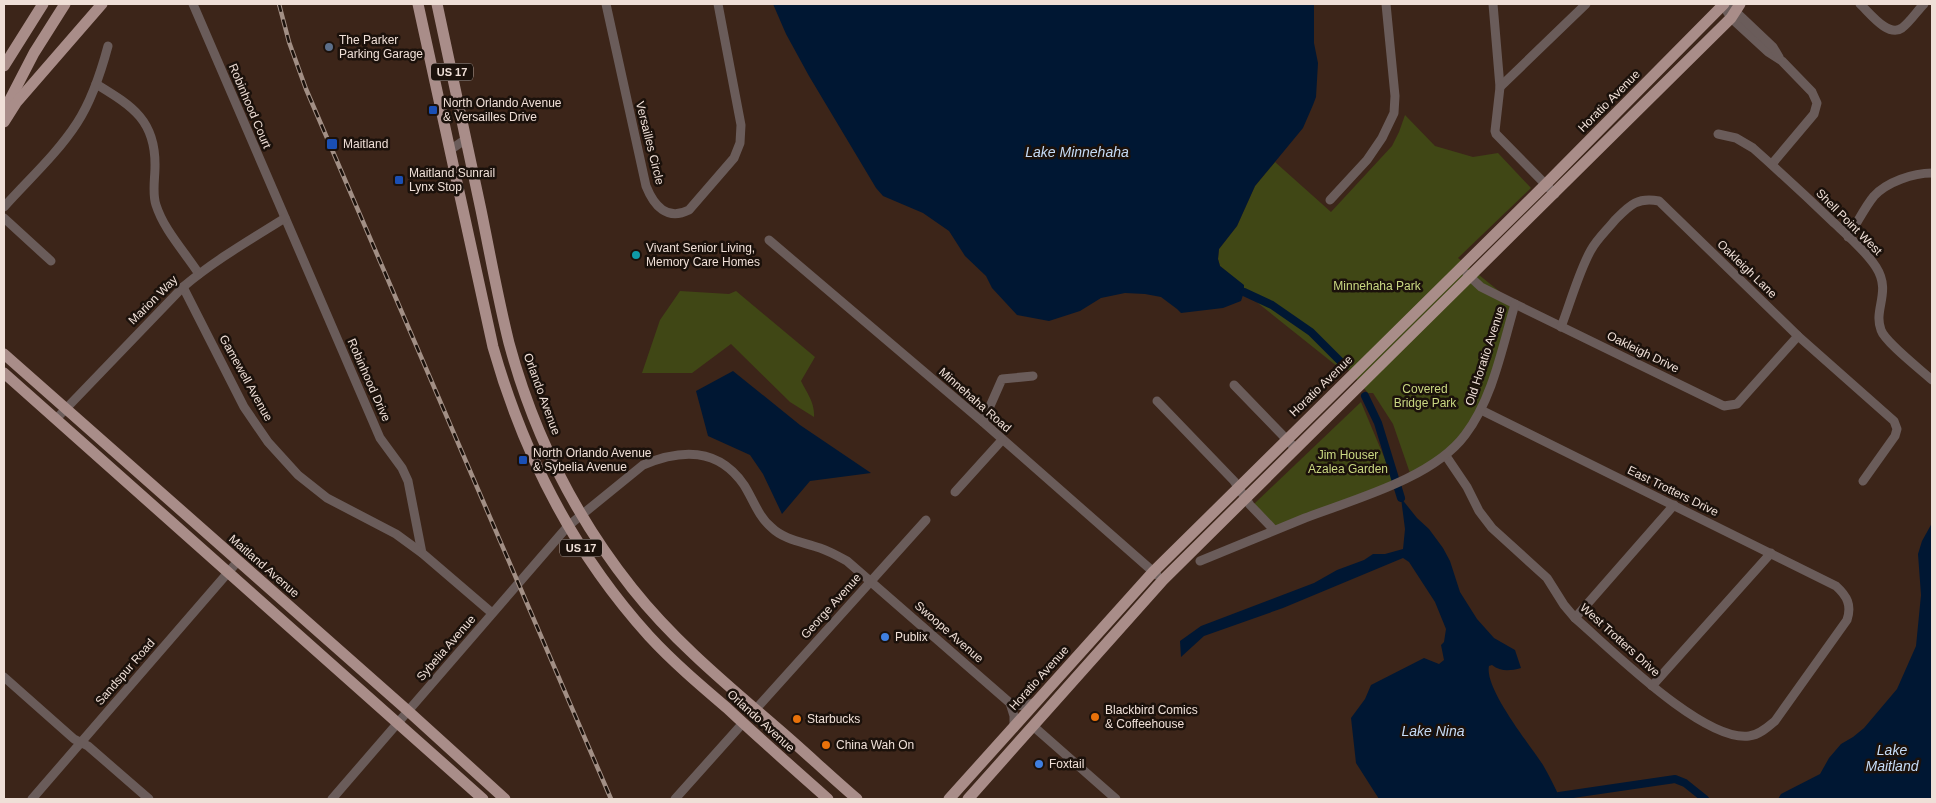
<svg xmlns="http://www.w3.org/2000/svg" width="1936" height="803" font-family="Arial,sans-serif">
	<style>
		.green { fill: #404715 }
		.water { fill: #001733 }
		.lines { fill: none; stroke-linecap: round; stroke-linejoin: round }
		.canal { stroke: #001733; stroke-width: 8 }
		.minor { stroke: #6a5c5a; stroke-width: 9 }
		.major { stroke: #a98d89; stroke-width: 11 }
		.rail-casing { stroke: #a28f85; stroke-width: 4.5 }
		.rail { stroke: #1b110b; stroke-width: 2.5; stroke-dasharray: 8; stroke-linecap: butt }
		.service-dot { fill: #5c6f8a; stroke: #1b110b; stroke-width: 2 }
		.transit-dot { fill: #1a4fb4; stroke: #1b110b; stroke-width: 2 }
		.culture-dot { fill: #0f9aa8; stroke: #1b110b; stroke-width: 2 }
		.shop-dot { fill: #3f7fe0; stroke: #1b110b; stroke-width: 2 }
		.food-dot { fill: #e8710a; stroke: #1b110b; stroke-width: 2 }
		.labels { text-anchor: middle; stroke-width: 5; stroke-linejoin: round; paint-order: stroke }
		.shield { fill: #1b110b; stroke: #afa19a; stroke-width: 1 }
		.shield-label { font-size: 11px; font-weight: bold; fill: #efdfd7 }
		.poi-label { font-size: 12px; fill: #efdfd7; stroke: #1b110b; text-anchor: start }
		.street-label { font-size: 12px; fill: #efdfd7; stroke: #1b110b }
		.park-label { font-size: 12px; fill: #cad882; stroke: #1b110b }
		.water-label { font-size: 14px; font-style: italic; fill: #c6dcf7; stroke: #1b110b }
	</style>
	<rect width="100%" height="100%" fill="#3c2519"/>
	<g class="green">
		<polygon points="1405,115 1435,146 1473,157 1498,153 1531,188 1458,258 1515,304 1497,364 1466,434 1411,476 1393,424 1373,393 1368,393 1346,367 1343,371 1244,292 1243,285 1220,266 1218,259 1219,249 1237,226 1255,186 1275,162 1331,212 1392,146 1399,132"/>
		<path d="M680,291l49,3 7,-3 79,66 -14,24c6,12 14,22 13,36l-24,-15 -59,-58 -39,29h-50l18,-53z"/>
		<polygon points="1361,402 1394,481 1276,526 1254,504"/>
	</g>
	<g class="water">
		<polygon points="773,4 1314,4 1314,43 1318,63 1316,97 1313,105 1303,128 1255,186 1237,226 1219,249 1218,259 1220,266 1244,285 1244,292 1241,301 1223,308 1181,313 1177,309 1161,297 1145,294 1125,293 1101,298 1080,311 1049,321 1017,315 992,288 986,276 965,256 949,231 923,213 883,196 876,188 809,76 786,34"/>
		<polygon points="733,371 800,425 871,473 810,481 782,514 763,474 750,455 708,436 696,391"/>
		<path d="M1401,498l16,20 12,11 14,19 7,13 10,31 17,27 17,19 21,12 6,18c-11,3 -20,4 -29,-3l-3,1c-5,22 41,79 54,99 6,10 11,21 16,31v3h-180l-23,-36 -5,-45 14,-19 6,-14 53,-27 15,6 5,-4 -3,-15 3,-3 2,-13 -11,-27 -26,-40 -6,-4 -120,50 -79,28 -23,21 -1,-16 21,-15 113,-43 23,-13 27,-10 9,-6h12l18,-5 2,-20z"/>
		<polygon points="1932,523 1932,799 1778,799 1781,794 1820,774 1829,758 1841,744 1853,737 1864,728 1897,689 1916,646 1921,595 1918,554 1922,541"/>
	</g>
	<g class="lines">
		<g class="canal">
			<polyline points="1244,292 1272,305 1311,332 1345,366"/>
			<polyline points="1365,396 1378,423 1401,498"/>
			<polyline points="1559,796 1675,779 1685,783 1705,799"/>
		</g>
		<g class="minor">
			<polyline points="193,4 380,438 402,468 408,481 422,553"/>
			<path d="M606,4l40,182c8,20 21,35 43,24l45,-52 6,-15 1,-18 -23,-121"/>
			<polyline points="1493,4 1500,87 1495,131 1496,134 1555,194"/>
			<path d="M1860,4c9,8 28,34 42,24 8,-6 15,-17 22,-24"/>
			<polyline points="1723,5 1731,18 1768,52 1782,61 1812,92 1817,103 1814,114 1772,164"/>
			<polyline points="1730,9 1735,11 1773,47 1779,57"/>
			<path d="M96,84c36,22 60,36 59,83 0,11 -3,27 1,38 8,25 28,46 43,69"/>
			<polyline points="1500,87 1586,4"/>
			<path d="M1718,134l18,4 17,10c27,24 53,48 79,73 15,14 33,29 44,46 16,25 -3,42 5,63 4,12 40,40 51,50"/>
			<polyline points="450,150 466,139"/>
			<polyline points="1330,200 1367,160 1382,138 1394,113 1395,96 1386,4"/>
			<path d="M4,207c24,-27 53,-53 73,-84 15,-23 24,-51 31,-77"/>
			<polyline points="4,218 51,261"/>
			<path d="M1848,237c9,-13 16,-29 26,-41 13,-14 39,-23 58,-23"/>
			<polyline points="769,240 983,422 1157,575"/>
			<polyline points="1467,274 1481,287 1515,304 1724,406 1737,404 1798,336"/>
			<polyline points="183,287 244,407 268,442 298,475 327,498 396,534 422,553 492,613"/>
			<path d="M1561,327c9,-23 18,-56 30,-77 6,-11 16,-20 24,-30 15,-15 22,-23 44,-19l139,135 96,85 3,8 -2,7 -32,45"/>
			<polyline points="1234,385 1296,449"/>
			<polyline points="1157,401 1234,481 1250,505 1274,530"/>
			<path d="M56,419l127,-132c32,-27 67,-47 102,-69"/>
			<polyline points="983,422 1002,379 1033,376"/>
			<path d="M1446,456l21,31 12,24 13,17 55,50 17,27 11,13c35,30 128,124 174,118 10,-1 19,-9 26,-15l72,-101c5,-15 0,-24 -11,-34l-355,-176"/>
			<polyline points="955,492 1002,440"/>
			<path d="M1200,561c35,-14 70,-29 105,-43 50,-19 128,-40 160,-83 28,-37 37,-87 50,-131"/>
			<polyline points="1575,618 1674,505"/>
			<polyline points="4,677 74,739 88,746 149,799"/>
			<polyline points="1652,686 1771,553"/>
			<polyline points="1010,703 1014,716 1014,728"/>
			<polyline points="755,710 926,520"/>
			<polyline points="1033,726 1116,799"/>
			<polyline points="32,799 238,561"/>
			<path d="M332,799l236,-273 75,-61c38,-16 75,-18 101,20 9,14 14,31 27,42 13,13 32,15 49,21 9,3 18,8 27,13l163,142 13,3 13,-4"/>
			<polyline points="675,799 743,723"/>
		</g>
		<g class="major">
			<path d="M418,4l75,343c31,109 80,205 156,289 24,26 51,49 78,72 33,31 67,61 101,91"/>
			<path d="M437,4c15,68 29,137 44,206 9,44 17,89 28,133 24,89 66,173 123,245 42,53 94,96 145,140 27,23 53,48 80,71"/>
			<polyline points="4,66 43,4"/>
			<polyline points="5,109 34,53 65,4"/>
			<polyline points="4,122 16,103 102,4"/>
			<polyline points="4,354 407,710 505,799"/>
			<polyline points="4,373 483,799"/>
			<polyline points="949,799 1153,572 1545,185 1724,4"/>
			<polyline points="968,799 1163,580 1731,18 1740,4"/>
		</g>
		<defs>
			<polyline id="rail" points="279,4 289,42 306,89 611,799"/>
		</defs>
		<use href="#rail" class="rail-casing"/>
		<use href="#rail" class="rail"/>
	</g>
	<circle class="service-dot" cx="329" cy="47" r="5"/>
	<g class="transit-dot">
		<rect x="428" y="105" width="10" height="10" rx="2.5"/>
		<rect x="326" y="138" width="12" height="12" rx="2.5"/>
		<rect x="394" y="175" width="10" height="10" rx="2.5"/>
		<rect x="518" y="455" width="10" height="10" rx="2.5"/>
	</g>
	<circle class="culture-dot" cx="636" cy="255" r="5"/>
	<g class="shop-dot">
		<circle cx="885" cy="637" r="5"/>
		<circle cx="1039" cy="764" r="5"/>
	</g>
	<g class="food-dot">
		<circle cx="1095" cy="717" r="5"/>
		<circle cx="797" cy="719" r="5"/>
		<circle cx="826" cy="745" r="5"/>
	</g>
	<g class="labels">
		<g class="shield">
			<rect x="431" y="63.5" width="42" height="17" rx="4"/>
			<rect x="560" y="539.5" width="42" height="17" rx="4"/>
		</g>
		<g class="shield-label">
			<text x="452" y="76">US 17</text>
			<text x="581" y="552">US 17</text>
		</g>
		<g class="poi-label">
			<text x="339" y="44">The Parker<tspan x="339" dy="14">Parking Garage</tspan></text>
			<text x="443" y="107">North Orlando Avenue<tspan x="443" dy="14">&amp; Versailles Drive</tspan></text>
			<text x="343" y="148">Maitland</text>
			<text x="409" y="177">Maitland Sunrail<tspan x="409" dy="14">Lynx Stop</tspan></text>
			<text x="646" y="252">Vivant Senior Living,<tspan x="646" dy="14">Memory Care Homes</tspan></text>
			<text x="533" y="457">North Orlando Avenue<tspan x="533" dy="14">&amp; Sybelia Avenue</tspan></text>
			<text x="895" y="641">Publix</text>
			<text x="1105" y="714">Blackbird Comics<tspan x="1105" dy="14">&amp; Coffeehouse</tspan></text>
			<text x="807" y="723">Starbucks</text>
			<text x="836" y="749">China Wah On</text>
			<text x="1049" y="768">Foxtail</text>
		</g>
		<g class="street-label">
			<text transform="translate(1609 101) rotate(-45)" y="4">Horatio Avenue</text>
			<text transform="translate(250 106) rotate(67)" y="4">Robinhood Court</text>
			<text transform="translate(650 143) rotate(76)" y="4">Versailles Circle</text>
			<text transform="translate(1849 222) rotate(45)" y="4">Shell Point West</text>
			<text transform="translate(1747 269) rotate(44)" y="4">Oakleigh Lane</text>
			<text transform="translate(153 300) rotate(-45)" y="4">Marion Way</text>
			<text transform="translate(1643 352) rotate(26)" y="4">Oakleigh Drive</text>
			<text transform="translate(1485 356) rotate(-72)" y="4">Old Horatio Avenue</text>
			<text transform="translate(246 378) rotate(61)" y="4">Gamewell Avenue</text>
			<text transform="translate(369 380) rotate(66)" y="4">Robinhood Drive</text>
			<text transform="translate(1321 386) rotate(-44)" y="4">Horatio Avenue</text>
			<text transform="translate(542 394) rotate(70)" y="4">Orlando Avenue</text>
			<text transform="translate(975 400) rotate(41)" y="4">Minnehaha Road</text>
			<text transform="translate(1673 491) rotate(26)" y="4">East Trotters Drive</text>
			<text transform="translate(264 566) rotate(41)" y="4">Maitland Avenue</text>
			<text transform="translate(831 606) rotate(-48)" y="4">George Avenue</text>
			<text transform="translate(949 632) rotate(41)" y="4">Swoope Avenue</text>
			<text transform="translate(1620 640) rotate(42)" y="4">West Trotters Drive</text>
			<text transform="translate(446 648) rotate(-49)" y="4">Sybelia Avenue</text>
			<text transform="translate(125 672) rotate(-49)" y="4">Sandspur Road</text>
			<text transform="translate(1039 678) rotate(-48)" y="4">Horatio Avenue</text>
			<text transform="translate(761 721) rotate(42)" y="4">Orlando Avenue</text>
		</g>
		<g class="park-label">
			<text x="1377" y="290">Minnehaha Park</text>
			<text x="1425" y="393">Covered<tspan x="1425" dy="14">Bridge Park</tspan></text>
			<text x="1348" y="459">Jim Houser<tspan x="1348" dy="14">Azalea Garden</tspan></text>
		</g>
		<g class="water-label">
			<text x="1077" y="157">Lake Minnehaha</text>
			<text x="1433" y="736">Lake Nina</text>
			<text x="1892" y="755">Lake<tspan x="1892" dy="16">Maitland</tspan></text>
		</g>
	</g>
	<rect width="1936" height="803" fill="none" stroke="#efdfd7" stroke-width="10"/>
</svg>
